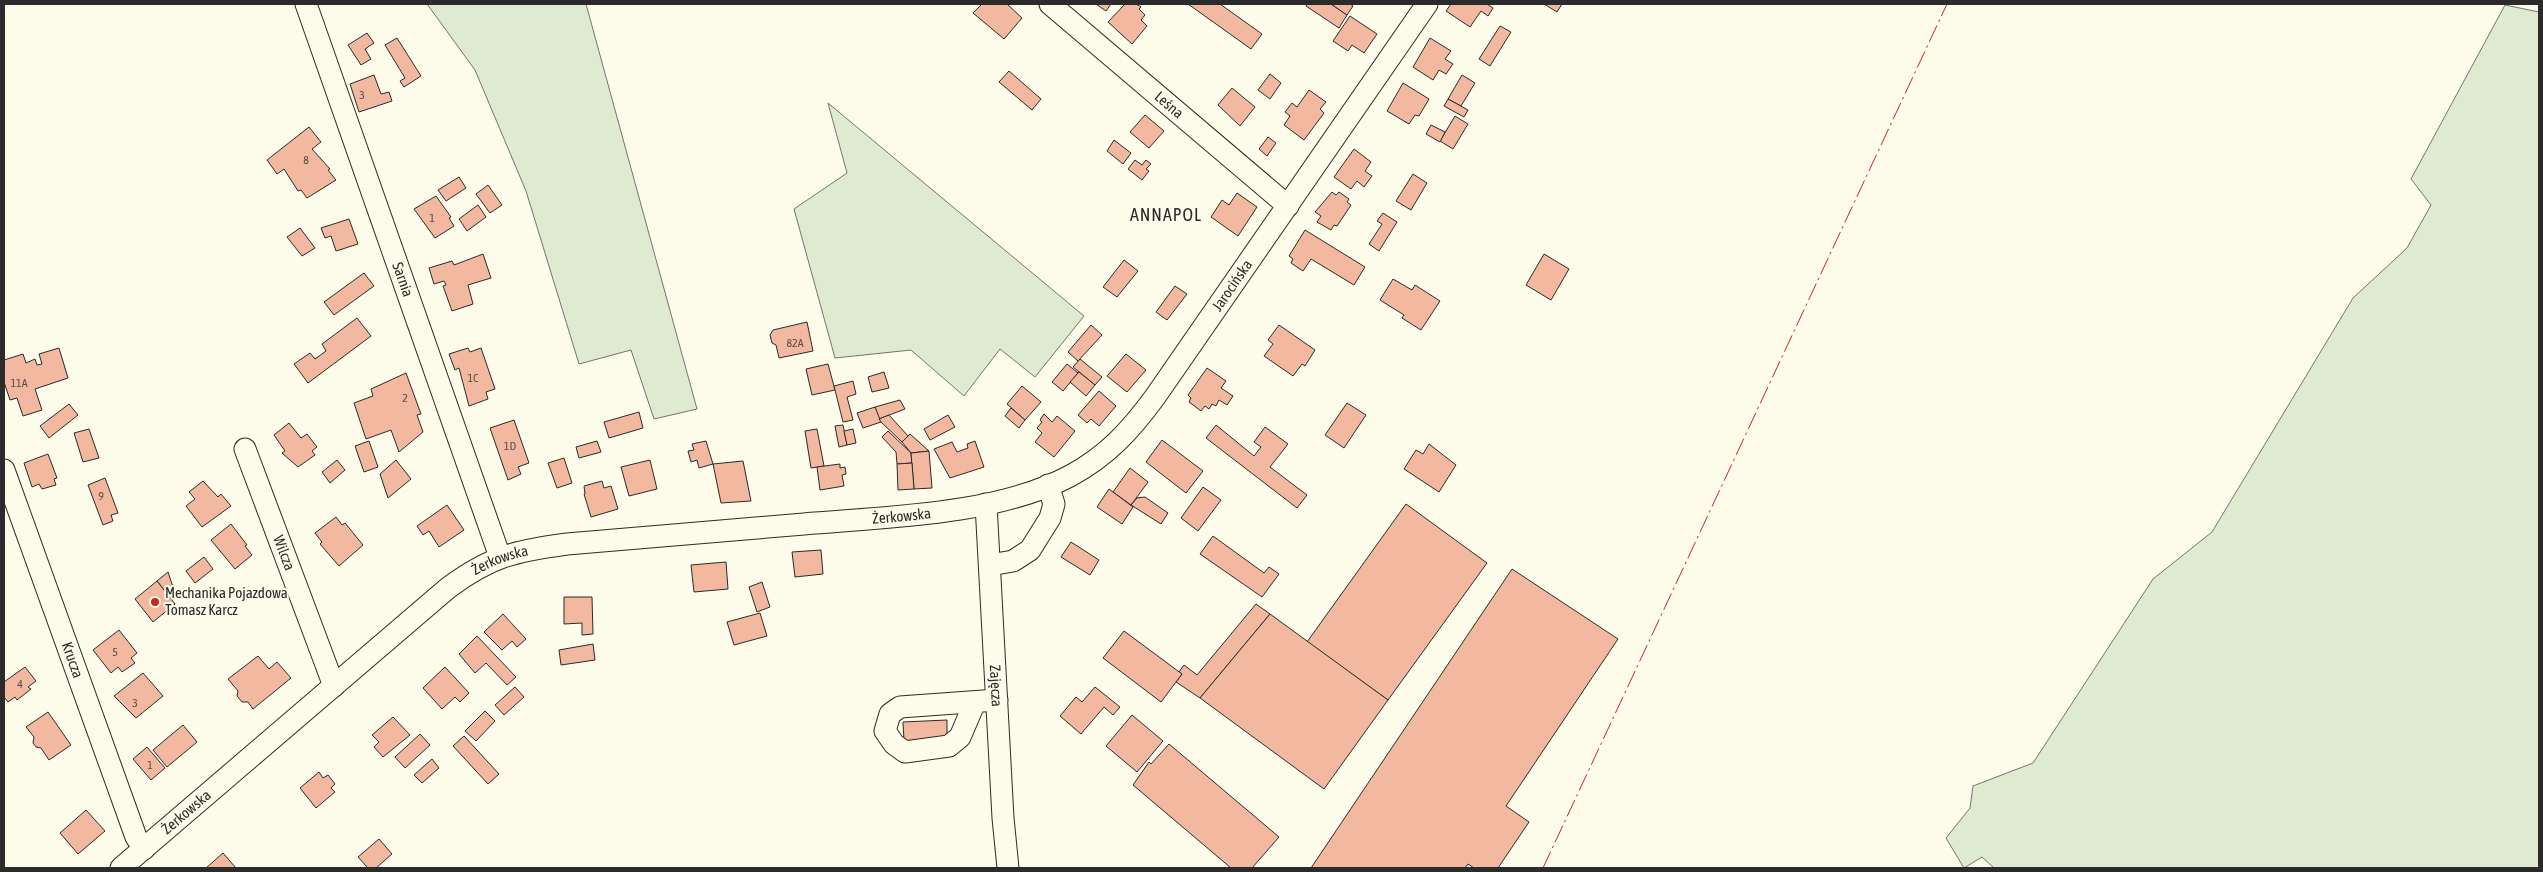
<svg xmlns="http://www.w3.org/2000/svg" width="2543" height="872" font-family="'Asap Condensed',sans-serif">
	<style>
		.green { fill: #deebd1; stroke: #74746e }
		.building { fill: #f2b8a0; stroke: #2b2b2b }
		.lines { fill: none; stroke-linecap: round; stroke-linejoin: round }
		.minor-casing { stroke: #2b2b2b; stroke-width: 23 }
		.minor { stroke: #fdfbea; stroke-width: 21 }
		.power { stroke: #c62828; stroke-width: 1; stroke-dasharray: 18 4 2.5 4; stroke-linecap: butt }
		.poi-dot { fill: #c62828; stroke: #fdfbea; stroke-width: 2 }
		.labels { text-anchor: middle; stroke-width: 4; stroke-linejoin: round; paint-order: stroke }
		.number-label { font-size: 12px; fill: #5d4e48 }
		.street-label { font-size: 15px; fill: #2b2b2b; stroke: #fdfbea }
		.poi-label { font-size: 15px; fill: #2b2b2b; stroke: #fdfbea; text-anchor: start }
		.quarter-label { font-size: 18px; letter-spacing: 1px; fill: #2b2b2b; stroke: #fdfbea }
	</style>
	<rect width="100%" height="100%" fill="#fdfbea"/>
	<g class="green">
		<polygon points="427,4 586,4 697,409 654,419 631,350 579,364 526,191 475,70"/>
		<polygon points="2505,5 2539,12 2539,868 1994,868 1982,857 1964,868 1946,838 1970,808 1973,786 2033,763 2153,579 2212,532 2353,298 2407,248 2431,205 2411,179"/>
		<polygon points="828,103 1084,316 1035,377 1000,349 964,396 911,350 835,358 794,209 847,173"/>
	</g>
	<g class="building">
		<polygon points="982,4 1007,4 1022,18 1004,39 973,13"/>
		<polygon points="1096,4 1111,4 1106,11"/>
		<polygon points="1125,4 1136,4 1141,7 1139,9 1145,15 1141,20 1147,26 1132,44 1108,22"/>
		<polygon points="1188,4 1220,4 1262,34 1251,49"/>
		<polygon points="1307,4 1331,4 1347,15 1339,28 1306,6"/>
		<polygon points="1331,4 1350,4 1353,6 1347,15"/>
		<polygon points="1451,4 1487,4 1493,8 1488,16 1481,11 1470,27 1446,11"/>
		<polygon points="1544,4 1562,4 1557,12"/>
		<polygon points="1350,16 1377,34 1364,53 1352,45 1348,51 1333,41"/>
		<polygon points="1500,26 1511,32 1490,66 1479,59"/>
		<polygon points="367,33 374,43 365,49 371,59 361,65 348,45"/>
		<polygon points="397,38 421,76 404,87 400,81 405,78 385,45"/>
		<polygon points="1430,38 1451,51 1445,59 1453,64 1446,74 1439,70 1433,80 1413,67"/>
		<polygon points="1009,71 1041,99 1032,110 999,82"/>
		<polygon points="1270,74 1281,83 1270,99 1258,90"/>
		<polygon points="374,75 381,94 389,92 392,101 359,112 350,84"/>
		<polygon points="1462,75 1475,83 1461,106 1448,99"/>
		<polygon points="1403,83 1429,99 1419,116 1415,115 1409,124 1387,111"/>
		<polygon points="1232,88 1255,107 1240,126 1218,105"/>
		<polygon points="1309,90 1326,102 1320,109 1324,113 1304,140 1284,125 1290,116 1285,112 1292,103 1297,107"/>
		<polygon points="1448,99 1468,110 1464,117 1444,106"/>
		<polygon points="1145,115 1164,131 1149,148 1130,132"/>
		<polygon points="1455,116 1468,124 1453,149 1440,141"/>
		<polygon points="1431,125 1445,132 1440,142 1426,134"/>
		<polygon points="309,127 321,142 312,149 330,169 328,170 336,180 307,198 301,190 298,191 284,169 277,174 267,160"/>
		<polygon points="1268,137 1276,143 1267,156 1259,149"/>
		<polygon points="1114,140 1131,153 1123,164 1107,151"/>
		<polygon points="1354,149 1371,162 1365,171 1372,176 1364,187 1357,181 1351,189 1334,177"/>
		<polygon points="1135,160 1142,165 1146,160 1151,164 1146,169 1149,171 1142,180 1128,169"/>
		<polygon points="1413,174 1427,183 1411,210 1396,201"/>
		<polygon points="459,177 466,188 446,201 438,190"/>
		<polygon points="488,185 502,205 490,213 476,194"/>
		<polygon points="1332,192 1336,195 1339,192 1349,199 1347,202 1351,205 1337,226 1334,225 1331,230 1317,222 1321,216 1315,212"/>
		<polygon points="1237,193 1257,207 1238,236 1211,217 1222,200 1229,205"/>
		<polygon points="436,196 451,217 449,218 454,226 435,238 414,209"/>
		<polygon points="478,205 486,217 467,231 459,219"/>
		<polygon points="1383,213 1397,222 1379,251 1369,244 1382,224 1377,221"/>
		<polygon points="349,219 358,244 336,251 331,236 325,238 321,228"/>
		<polygon points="300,228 315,248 302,256 287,237"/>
		<polygon points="1305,230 1365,267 1354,285 1311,259 1303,271 1291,263 1293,259 1289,256"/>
		<polygon points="483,254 491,278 468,285 473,304 452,311 443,286 446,285 444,281 434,284 429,268 452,261 454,265"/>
		<polygon points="1544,254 1569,269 1551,300 1526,285"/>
		<polygon points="1124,260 1138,271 1117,297 1103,287"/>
		<polygon points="364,273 374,286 334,315 324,302"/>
		<polygon points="1393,279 1412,290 1415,285 1440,301 1421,330 1402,318 1404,315 1380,300"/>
		<polygon points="1175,286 1187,294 1167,320 1156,312"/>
		<polygon points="357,318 371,336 308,383 294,364 310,353 315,359 326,351 322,344"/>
		<polygon points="807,322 813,351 779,358 776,345 772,343 770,335 773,330"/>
		<polygon points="1091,325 1102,335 1078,361 1068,352"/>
		<polygon points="1279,325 1315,350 1305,366 1302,364 1293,376 1264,356 1273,344 1268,340"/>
		<polygon points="59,348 68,378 35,389 42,410 23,416 17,398 10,400 4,382 4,360 23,354 26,363 35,359 37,365 42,364 39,354"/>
		<polygon points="468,348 470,352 481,348 495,389 486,392 488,399 469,406 459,368 455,370 449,354"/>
		<polygon points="1126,354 1146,370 1127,392 1107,376"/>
		<polygon points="1080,359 1102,377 1095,385 1073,367"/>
		<polygon points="828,364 835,390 812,395 806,369"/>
		<polygon points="1067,364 1078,373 1063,391 1052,382"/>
		<polygon points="1207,368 1226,381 1221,388 1233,396 1227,405 1219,400 1216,406 1212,404 1209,409 1205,406 1201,411 1189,402 1191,398 1188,395"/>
		<polygon points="884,372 889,388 872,392 868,377"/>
		<polygon points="1079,372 1095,385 1086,396 1070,382"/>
		<polygon points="406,373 421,414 417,415 423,432 399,452 391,430 366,439 354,403 373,396 371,389"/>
		<polygon points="853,381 856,394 847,397 853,420 843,422 834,386"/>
		<polygon points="1022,386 1041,402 1025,420 1007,404"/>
		<polygon points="1099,391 1116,406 1099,426 1091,419 1087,423 1078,415"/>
		<polygon points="900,400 905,409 879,419 875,407"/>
		<polygon points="1347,403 1366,415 1344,448 1325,435"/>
		<polygon points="69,404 78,415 49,438 40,426"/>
		<polygon points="875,407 881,422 863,428 857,413"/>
		<polygon points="1011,408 1025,420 1019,428 1005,416"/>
		<polygon points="639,412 643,428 609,438 604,422"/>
		<polygon points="1044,414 1052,422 1057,416 1075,431 1054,457 1035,442 1042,433 1037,428 1042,422 1040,420"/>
		<polygon points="889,415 908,436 902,442 881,422 879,419"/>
		<polygon points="948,415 955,427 930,440 924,429"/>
		<polygon points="514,420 529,463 518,467 521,474 508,480 490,428"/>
		<polygon points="289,423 301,438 307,434 317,447 312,451 315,455 298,467 282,453 285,451 274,435"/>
		<polygon points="843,425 847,445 839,447 835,426"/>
		<polygon points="1216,425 1254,456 1261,447 1254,442 1265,427 1288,444 1270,467 1307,495 1297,508 1206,438"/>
		<polygon points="89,429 99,458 83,462 74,433"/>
		<polygon points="817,429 824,466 811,468 805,431"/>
		<polygon points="853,429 856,443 847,445 844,431"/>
		<polygon points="888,431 911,453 912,463 897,464 896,452 882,437"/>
		<polygon points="910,434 929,451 911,453 902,442"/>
		<polygon points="1162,440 1203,471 1186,493 1146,462"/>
		<polygon points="369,441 378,467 364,472 355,446"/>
		<polygon points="597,441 601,452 579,458 576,447"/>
		<polygon points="706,441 713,464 699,468 697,460 691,462 688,451 694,450 692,444"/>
		<polygon points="975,441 984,467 950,478 934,449 952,442 957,452 968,448 967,444"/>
		<polygon points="1429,444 1456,465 1439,492 1404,469 1416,450 1423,454"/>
		<polygon points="929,451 932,488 914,489 911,453"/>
		<polygon points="48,454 57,478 54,479 56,485 42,489 39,484 32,487 24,463"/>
		<polygon points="564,458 572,483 557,488 548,463"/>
		<polygon points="337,460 345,470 330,483 322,472"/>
		<polygon points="396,460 411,479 388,498 380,474"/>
		<polygon points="650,460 657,489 629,496 621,467"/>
		<polygon points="743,461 751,501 721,503 713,464"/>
		<polygon points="912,463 914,489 898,490 897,464"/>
		<polygon points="840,464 840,468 845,467 846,474 842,475 844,486 820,490 817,467"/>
		<polygon points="1130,468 1148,482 1131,505 1113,492"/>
		<polygon points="105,478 118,513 111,515 113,521 103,525 88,485"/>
		<polygon points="203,481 218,497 221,494 231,506 202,527 186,506 195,499 189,492"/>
		<polygon points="602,481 604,488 611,486 618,509 591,517 584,494 585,494 584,486"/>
		<polygon points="1203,487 1221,500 1198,531 1181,518"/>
		<polygon points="1109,489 1133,507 1122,524 1097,507"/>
		<polygon points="1145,497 1168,513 1161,524 1131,505 1137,498"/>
		<polygon points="1406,504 1487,563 1388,700 1307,642"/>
		<polygon points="447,505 464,530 439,547 429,531 423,535 417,526"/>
		<polygon points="336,517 342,525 345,523 363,545 339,566 320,544 322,542 315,533"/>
		<polygon points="231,524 247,545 245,546 252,555 235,569 211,540"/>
		<polygon points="1213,536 1264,573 1269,567 1279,574 1262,597 1200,554"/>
		<polygon points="1071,542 1099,560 1090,575 1061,557"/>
		<polygon points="821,550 823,574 795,577 792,552"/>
		<polygon points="204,557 213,569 195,583 186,571"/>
		<polygon points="726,562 728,589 694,592 691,565"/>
		<polygon points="1512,569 1618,639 1506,806 1529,822 1498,868 1474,868 1468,864 1465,868 1311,868"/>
		<polygon points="168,572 176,596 172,600 157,581"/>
		<polygon points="157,581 175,604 153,622 135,599"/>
		<polygon points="762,582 770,607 757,612 749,587"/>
		<polygon points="564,597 592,597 593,634 582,635 582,623 564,624"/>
		<polygon points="1256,604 1270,614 1200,698 1176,682 1182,674 1179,672 1184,665 1197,675"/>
		<polygon points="760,613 767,636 734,645 727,622"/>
		<polygon points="503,614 526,639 517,647 512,641 502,650 484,632"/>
		<polygon points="1270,614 1388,700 1324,789 1200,698"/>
		<polygon points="119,630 137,653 131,658 135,663 122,672 118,667 111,673 93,650"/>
		<polygon points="1124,631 1182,674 1161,702 1103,658"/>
		<polygon points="477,636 516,677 507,685 486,663 475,673 459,654"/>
		<polygon points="593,644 595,660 561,665 559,650"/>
		<polygon points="258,656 269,669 277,662 291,678 253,709 248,702 242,702 237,696 238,691 228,679"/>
		<polygon points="25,667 36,681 28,687 31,689 17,700 15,697 8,702 4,697 4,682"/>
		<polygon points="445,667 469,693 460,702 455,697 442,709 423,688"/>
		<polygon points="143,673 163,696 136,718 114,696"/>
		<polygon points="515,687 524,697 504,715 495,705"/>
		<polygon points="1095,687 1120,707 1113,715 1104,707 1081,734 1060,716 1076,697 1082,702"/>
		<polygon points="485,711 495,721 476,741 465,731"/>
		<polygon points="48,712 71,745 49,760 41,748 36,747 33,743 34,737 26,727"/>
		<polygon points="1132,715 1163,741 1137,772 1106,746"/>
		<polygon points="393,717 410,735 383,757 374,747 379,742 372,735"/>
		<polygon points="947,720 947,739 904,741 903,722"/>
		<polygon points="183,725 197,742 167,767 153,750"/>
		<polygon points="420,734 430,745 405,768 395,757"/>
		<polygon points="464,736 499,774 488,784 453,746"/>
		<polygon points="1169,744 1279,837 1252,868 1231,868 1133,785 1149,762 1151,764"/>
		<polygon points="147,747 165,768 151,780 133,759"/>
		<polygon points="432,759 439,768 422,783 414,775"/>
		<polygon points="319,772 323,778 328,775 335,784 331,788 335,792 316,808 300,788"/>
		<polygon points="86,810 105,831 78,854 60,833"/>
		<polygon points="379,839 392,854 376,868 368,868 358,857"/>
		<polygon points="223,853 236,868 206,868"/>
	</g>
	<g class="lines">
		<defs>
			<g id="minor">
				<path id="s1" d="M306,4l194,553"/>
				<path id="s2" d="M1050,4l238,202"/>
				<path id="s3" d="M245,449l89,237"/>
				<path id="s4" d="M4,470l132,367 8,12"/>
				<path id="s5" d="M986,504l17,314 5,50"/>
				<polyline points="990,565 1013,561 1030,550 1050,518 1054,504 1048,485"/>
				<polyline points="975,702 960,737 949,746 905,752 894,744 885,731 890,714 900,707 997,700"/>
				<path id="s6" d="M121,868l327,-280c43,-32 67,-37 119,-44 79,-6 158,-14 237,-20 83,-7 192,-9 266,-48 37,-20 60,-45 85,-79l272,-393"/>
			</g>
		</defs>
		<use href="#minor" class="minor-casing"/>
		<use href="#minor" class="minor"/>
		<polyline class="power" points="1543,868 1947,4"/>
	</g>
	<circle class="poi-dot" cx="155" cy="602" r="5"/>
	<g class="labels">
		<g class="number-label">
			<text x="362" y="99">3</text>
			<text x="306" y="164">8</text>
			<text x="432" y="222">1</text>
			<text x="795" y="347">82A</text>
			<text x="473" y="382">1C</text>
			<text x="19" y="387">11A</text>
			<text x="405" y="402">2</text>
			<text x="510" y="450">1D</text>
			<text x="101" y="500">9</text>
			<text x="115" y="656">5</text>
			<text x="20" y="688">4</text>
			<text x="135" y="707">3</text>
			<text x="150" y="769">1</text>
		</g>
		<g class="street-label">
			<text dy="5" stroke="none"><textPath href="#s2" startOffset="156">Leśna</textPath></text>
			<text dy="5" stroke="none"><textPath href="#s1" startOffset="292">Sarnia</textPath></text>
			<text dy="5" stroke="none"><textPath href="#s6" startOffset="1322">Jarocińska</textPath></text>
			<text dy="5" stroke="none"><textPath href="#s6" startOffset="895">Żerkowska</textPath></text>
			<text dy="5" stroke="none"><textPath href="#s3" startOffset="111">Wilcza</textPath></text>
			<text dy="5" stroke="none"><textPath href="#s6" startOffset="490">Żerkowska</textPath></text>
			<text dy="5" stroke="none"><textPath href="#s4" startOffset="202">Krucza</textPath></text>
			<text dy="5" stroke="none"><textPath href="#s5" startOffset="182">Zajęcza</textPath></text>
			<text dy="5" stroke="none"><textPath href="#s6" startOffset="86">Żerkowska</textPath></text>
		</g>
		<g class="poi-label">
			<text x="165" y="598">Mechanika Pojazdowa<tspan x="165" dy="17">Tomasz Karcz</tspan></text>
		</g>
		<g class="quarter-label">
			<text x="1166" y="221">ANNAPOL</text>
		</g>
	</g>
	<rect width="2543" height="872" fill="none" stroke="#2b2b2b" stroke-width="10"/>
</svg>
